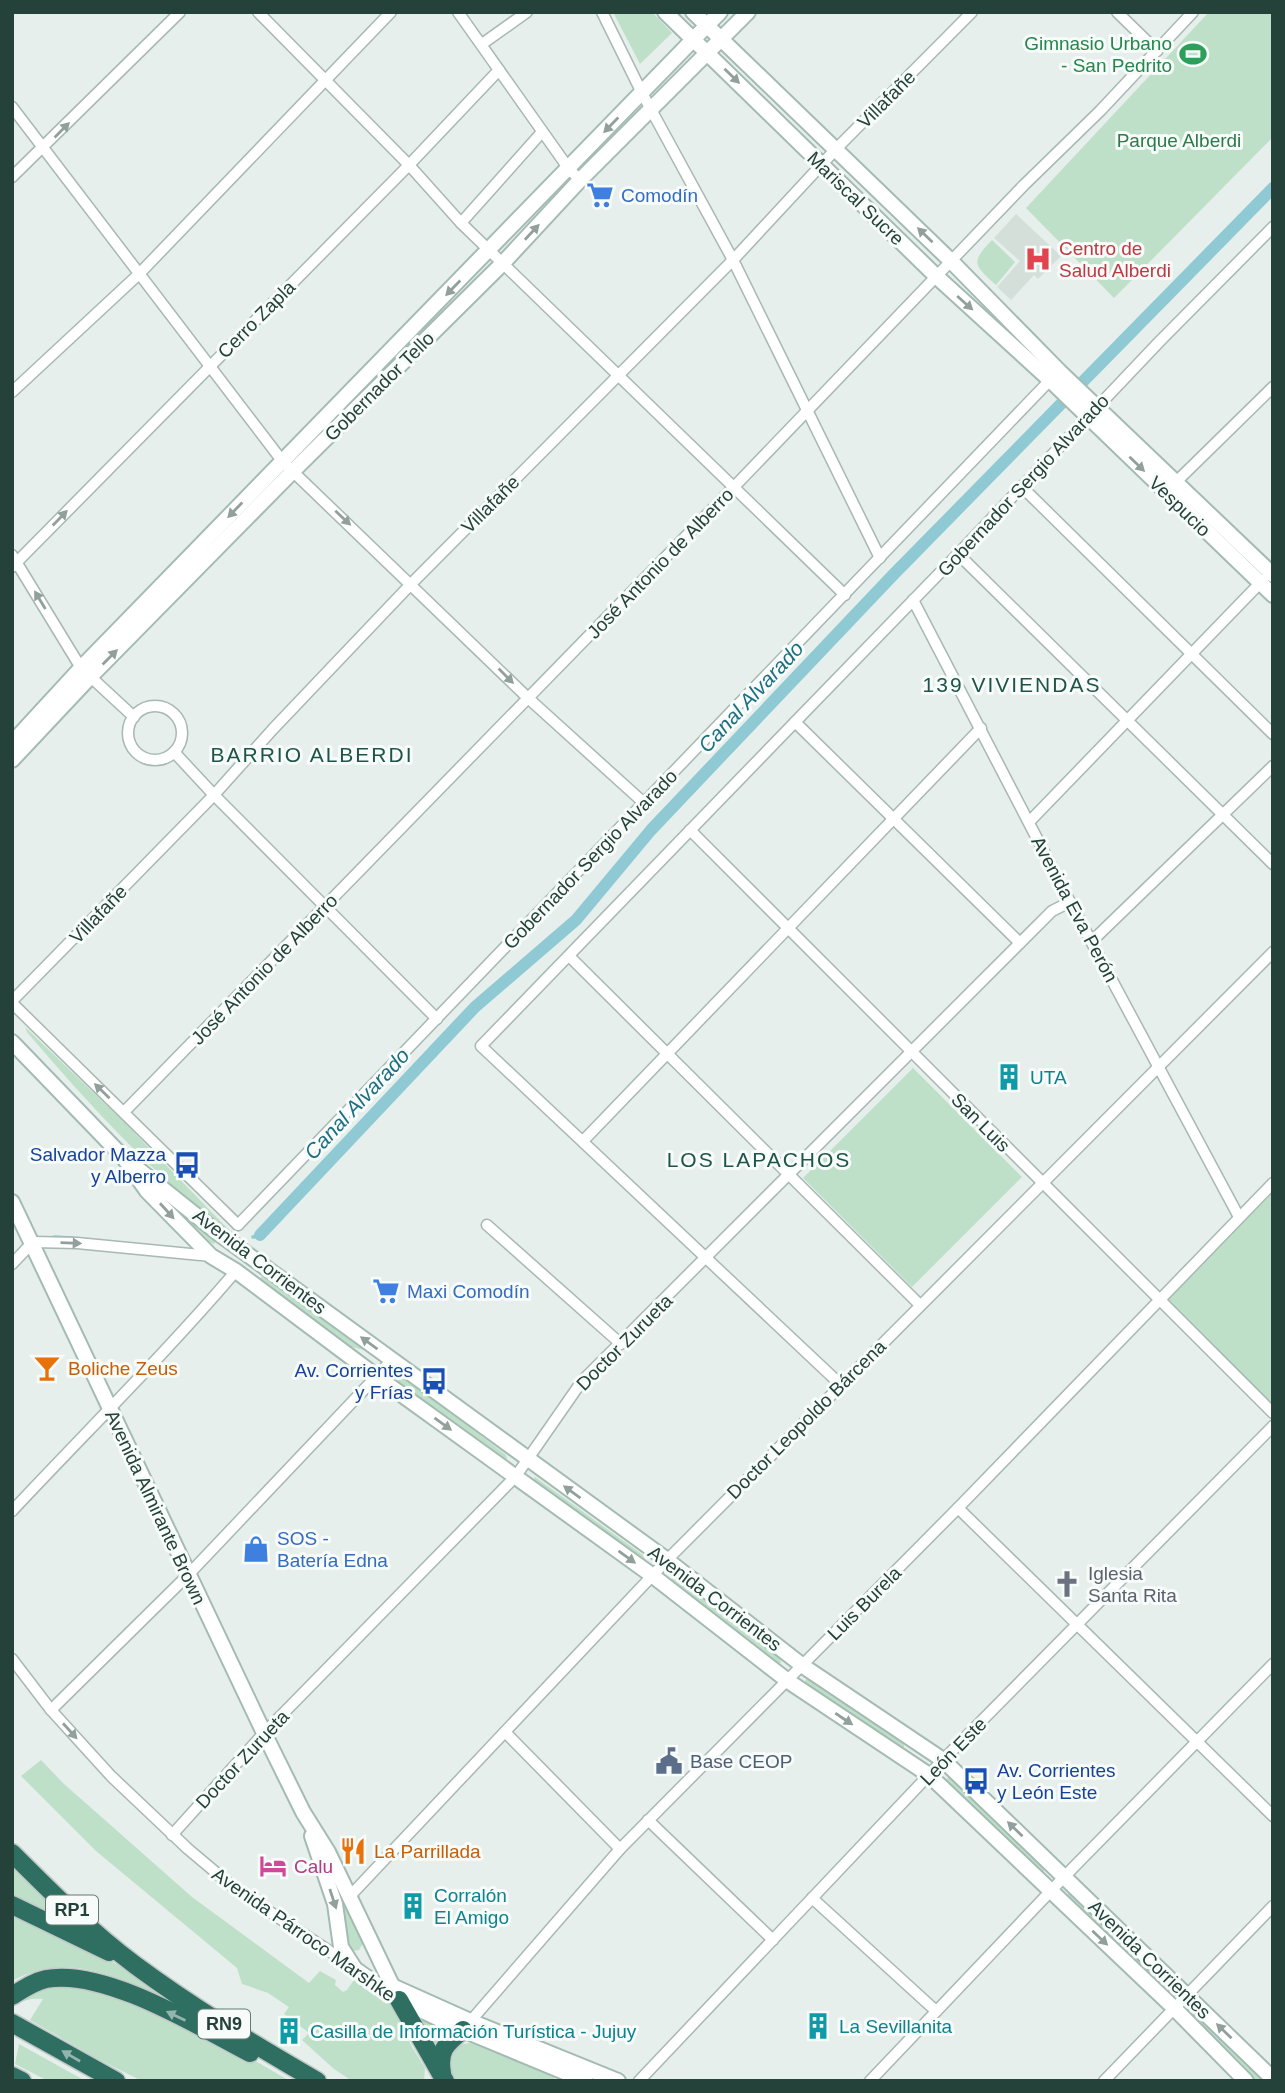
<svg xmlns="http://www.w3.org/2000/svg" width="1285" height="2093" font-family="Helvetica,sans-serif">
	<style>
		.built { fill: #d4dfda }
		.green { fill: #bfe0c8 }
		.lines { fill: none; stroke-linecap: round; stroke-linejoin: round }
		.stream { stroke: #8ec9d4; stroke-width: 3.5 }
		.canal { stroke: #8ec9d4; stroke-width: 12 }
		.street-casing { stroke: #a8b8b2; stroke-width: 13 }
		.secondary-casing { stroke: #a4bbb3; stroke-width: 18 }
		.highway-casing { stroke: #c2cac8; stroke-width: 21 }
		.street { stroke: #fff; stroke-width: 10 }
		.secondary { stroke: #fff; stroke-width: 14 }
		.highway { stroke: #2f6f62; stroke-width: 18 }
		.oneway { fill: #92a09c }
		.oneway2 { fill: #93b5ae }
		.labels { text-anchor: middle; stroke-width: 6; stroke-linejoin: round; paint-order: stroke }
		.shield { fill: #f7fbf9; stroke: #637a73; stroke-width: 2 }
		.shield-label { font-size: 18px; font-weight: bold; fill: #24423a }
		.leisure-label { font-size: 19px; fill: #27864d; stroke: #f7fbf9; text-anchor: end }
		.street-label { font-size: 19px; fill: #24423a; stroke: #f7fbf9 }
		.park-label { font-size: 19px; fill: #2d7a4b; stroke: #f7fbf9 }
		.shop-label { font-size: 19px; fill: #366cbe; stroke: #f7fbf9; text-anchor: start }
		.health-label { font-size: 19px; fill: #be3a42; stroke: #f7fbf9; text-anchor: start }
		.culture-label { font-size: 19px; fill: #0d838f; stroke: #f7fbf9; text-anchor: start }
		.transit-label { font-size: 19px; fill: #164399; stroke: #f7fbf9; text-anchor: end }
		.food-label { font-size: 19px; fill: #c56008; stroke: #f7fbf9; text-anchor: start }
		.worship-label { font-size: 19px; fill: #5b616d; stroke: #f7fbf9; text-anchor: start }
		.service-label { font-size: 19px; fill: #4e5e75; stroke: #f7fbf9; text-anchor: start }
		.hotel-label { font-size: 19px; fill: #b23c85; stroke: #f7fbf9; text-anchor: start }
		.neighbourhood-label { font-size: 21px; letter-spacing: 2px; fill: #1f5548; stroke: #f7fbf9 }
		.water-label { font-size: 21px; font-style: italic; fill: #1c6f80; stroke: #f7fbf9 }
	</style>
	<rect width="100%" height="100%" fill="#e6efeb"/>
	<polygon class="built" points="1016,214 1061,256 1038,279 1034,275 1011,300 997,287 1020,261 994,238"/>
	<g class="green">
		<polygon points="613,12 652,12 672,33 640,64"/>
		<polygon points="1209,12 1273,12 1273,137 1114,298 1026,208"/>
		<path d="M992,240l23,22 -19,23c-22,-20 -26,-22 -4,-45z"/>
		<path d="M25,1027l99,95 106,109 -2,2c-74,-58 -140,-129 -201,-201z"/>
		<polygon points="913,1068 1022,1177 912,1287 803,1178"/>
		<polygon points="1273,1192 1273,1405 1166,1299"/>
		<polygon points="157,1193 217,1240 214,1244 207,1241"/>
		<polygon points="262,1276 373,1353 371,1355 364,1350 352,1347 260,1279"/>
		<polygon points="398,1375 401,1375 506,1455 507,1459 503,1460 398,1381"/>
		<polygon points="535,1477 643,1555 645,1559 626,1547 623,1548 533,1481"/>
		<polygon points="672,1578 675,1578 780,1658 781,1663 777,1663 671,1582"/>
		<polygon points="807,1678 904,1742 904,1747 901,1748 807,1684 805,1681"/>
		<polygon points="41,1760 63,1783 192,1897 309,1983 320,1971 336,1980 335,1985 343,1992 347,1990 356,1977 391,2001 412,2047 425,2068 424,2081 352,2081 334,2069 302,2040 309,2033 284,2014 289,2007 268,1993 242,1984 237,1968 96,1851 21,1776"/>
		<polygon points="947,1778 950,1778 1044,1868 1044,1873 1042,1874 946,1782"/>
		<polygon points="12,1864 89,1934 12,1894"/>
		<polygon points="327,1865 364,1942 359,1950 353,1951 349,1948 343,1905"/>
		<polygon points="1071,1893 1167,1984 1167,1987 1156,1977 1148,1975 1068,1898 1068,1894"/>
		<path d="M12,1911l108,55 80,52c-59,-29 -122,-73 -188,-37z"/>
		<path d="M67,1982l74,24 104,49 45,26h-148l-46,-23 -66,-38 13,-21c-13,-1 -21,1 -31,9v-3c15,-16 35,-18 55,-23z"/>
		<polygon points="1190,2010 1192,2011 1265,2081 1256,2081 1188,2015"/>
		<polygon points="422,2020 455,2033 438,2052"/>
		<polygon points="470,2043 487,2044 556,2074 553,2081 456,2081 445,2064 452,2046"/>
		<polygon points="19,2044 82,2079 86,2081 48,2081 15,2064"/>
	</g>
	<g class="lines">
		<g class="stream">
			<polyline points="54,1237 73,1238"/>
			<polyline points="253,1237 260,1235"/>
		</g>
		<polyline class="canal" points="260,1235 475,1007 576,920 651,830 893,575 1273,188"/>
		<defs>
			<g id="street">
				<polyline points="258,12 409,165 461,223 845,595"/>
				<polyline points="458,12 569,169 580,180"/>
				<polyline points="602,12 642,93 733,260 880,558"/>
				<polyline points="1117,12 1157,51"/>
				<polyline points="482,44 527,12"/>
				<polyline points="12,107 283,462 528,698 644,803"/>
				<polyline points="12,177 180,12"/>
				<polyline points="461,223 542,132"/>
				<polyline points="12,392 139,274 391,12"/>
				<polyline points="1176,482 1273,387"/>
				<polyline points="1022,487 1273,734"/>
				<polyline points="958,554 1273,864"/>
				<polyline points="12,555 81,668 134,717"/>
				<polyline points="12,567 409,165 499,70"/>
				<polyline points="913,600 1070,902 1239,1217"/>
				<circle cx="155" cy="733" r="27"/>
				<polyline points="795,722 1020,943"/>
				<polyline points="174,752 214,795 437,1019"/>
				<polyline points="1030,821 1263,580"/>
				<polyline points="690,830 1273,1413"/>
				<polyline points="1092,941 1273,766"/>
				<polyline points="570,957 920,1305"/>
				<polyline points="12,1001 214,795 273,729 412,583 733,260 836,149 972,12"/>
				<polyline points="12,1003 238,1225"/>
				<polyline points="124,1112 733,488 1024,185 1100,111 1193,12"/>
				<polyline points="583,1141 981,728"/>
				<polyline points="238,1225 1054,376"/>
				<polyline points="487,1225 621,1344"/>
				<polyline points="12,1264 33,1242 77,1243 211,1256"/>
				<polyline points="841,1385 481,1046 958,554 1159,342 1273,227"/>
				<polyline points="958,1508 1273,1816"/>
				<path d="M12,1511c75,-80 153,-157 224,-240"/>
				<polyline points="12,1659 51,1710 111,1776 188,1849 238,1891 349,1964"/>
				<polyline points="51,1710 188,1575 392,1360"/>
				<polyline points="505,1732 620,1849"/>
				<polyline points="648,1820 773,1940"/>
				<polyline points="172,1835 264,1733 516,1476 582,1381 1052,911 1070,902"/>
				<polyline points="350,1896 667,1560 1273,952"/>
				<polyline points="812,1898 936,2011"/>
				<polyline points="468,2024 620,1849 958,1508 1273,1183"/>
				<polyline points="639,2081 943,1760 1273,1426"/>
				<polyline points="870,2081 1065,1876 1273,1664"/>
				<polyline points="1104,2081 1273,1906"/>
			</g>
			<g id="secondary">
				<polyline points="665,12 936,276 1050,380 1273,595"/>
				<polyline points="693,12 951,261 1059,371 1273,575"/>
				<polyline points="12,743 81,668 720,12"/>
				<polyline points="12,760 90,677 293,471 503,263 580,180 748,12"/>
				<polyline points="12,1042 124,1158 147,1191 211,1256 236,1271 376,1376 653,1576 788,1681 929,1775 1173,2007 1246,2081"/>
				<polyline points="133,1165 218,1233 667,1560 803,1666 943,1760 1273,2079"/>
				<polyline points="12,1202 264,1733 303,1812 328,1852 399,2000"/>
				<polyline points="312,1836 335,1904 341,1947 355,1969 399,2000 463,2030 586,2081"/>
				<polyline points="392,1986 470,2021 618,2081"/>
			</g>
			<g id="highway">
				<path d="M12,1853c39,39 79,79 123,112 58,43 120,80 182,116"/>
				<polyline points="12,1905 109,1952"/>
				<path d="M12,1996c11,-7 21,-14 34,-17 58,-11 152,47 204,74"/>
				<polyline points="399,2000 445,2081"/>
				<polyline points="12,2023 116,2081"/>
				<path d="M442,2073c-4,-23 4,-29 21,-43"/>
				<polyline points="12,2076 22,2081"/>
			</g>
		</defs>
		<use href="#street" class="street-casing"/>
		<use href="#secondary" class="secondary-casing"/>
		<use href="#highway" class="highway-casing"/>
		<use href="#street" class="street"/>
		<use href="#secondary" class="secondary"/>
		<use href="#highway" class="highway"/>
	</g>
	<defs><path id="oneway-solid" d="M-6-.8H1V-3.2L6.5 0L1 3.2V.8H-6Z" transform="scale(1.75)"/></defs>
	<g class="oneway">
		<use href="#oneway-solid" transform="translate(732 76) rotate(44)"/>
		<use href="#oneway-solid" transform="translate(611 125) rotate(134)"/>
		<use href="#oneway-solid" transform="translate(62 130) rotate(-45)"/>
		<use href="#oneway-solid" transform="translate(532 232) rotate(-47)"/>
		<use href="#oneway-solid" transform="translate(925 235) rotate(-136)"/>
		<use href="#oneway-solid" transform="translate(453 288) rotate(134)"/>
		<use href="#oneway-solid" transform="translate(965 303) rotate(42)"/>
		<use href="#oneway-solid" transform="translate(1137 464) rotate(44)"/>
		<use href="#oneway-solid" transform="translate(235 510) rotate(134)"/>
		<use href="#oneway-solid" transform="translate(60 518) rotate(-46)"/>
		<use href="#oneway-solid" transform="translate(343 518) rotate(43)"/>
		<use href="#oneway-solid" transform="translate(40 600) rotate(-121)"/>
		<use href="#oneway-solid" transform="translate(110 657) rotate(-45)"/>
		<use href="#oneway-solid" transform="translate(506 676) rotate(45)"/>
		<use href="#oneway-solid" transform="translate(102 1091) rotate(-136)"/>
		<use href="#oneway-solid" transform="translate(167 1211) rotate(48)"/>
		<use href="#oneway-solid" transform="translate(71 1243) rotate(2)"/>
		<use href="#oneway-solid" transform="translate(369 1343) rotate(-144)"/>
		<use href="#oneway-solid" transform="translate(443 1424) rotate(36)"/>
		<use href="#oneway-solid" transform="translate(572 1492) rotate(-144)"/>
		<use href="#oneway-solid" transform="translate(627 1557) rotate(36)"/>
		<use href="#oneway-solid" transform="translate(844 1719) rotate(34)"/>
		<use href="#oneway-solid" transform="translate(70 1731) rotate(48)"/>
		<use href="#oneway-solid" transform="translate(1015 1829) rotate(-136)"/>
		<use href="#oneway-solid" transform="translate(333 1899) rotate(72)"/>
		<use href="#oneway-solid" transform="translate(1100 1938) rotate(43)"/>
		<use href="#oneway-solid" transform="translate(1224 2031) rotate(-136)"/>
	</g>
	<g class="oneway2">
		<use href="#oneway-solid" transform="translate(176 2016) rotate(-154)"/>
		<use href="#oneway-solid" transform="translate(71 2056) rotate(-150)"/>
	</g>
	<defs>
		<symbol id="stadium-bare" viewBox="-9 -9 18 18"><path d="M0-5a6.5 5 0 1 0 0 10a6.5 5 0 1 0 0-10ZM-3.5-1.8h7v3.6h-7Z" fill="#2e9e5b" stroke="#f7fbf9" stroke-width="2.5" paint-order="stroke"/></symbol>
		<symbol id="supermarket-bare" viewBox="-9 -9 18 18"><path d="M-6-5.5h2.5l.6 2H6L4.5 2H-2.5L-4.4-4H-6ZM-1.5 3.2a1.3 1.3 0 1 0 .1 0ZM3 3.2a1.3 1.3 0 1 0 .1 0Z" fill="#3f7fe0" stroke="#f7fbf9" stroke-width="2.5" paint-order="stroke"/></symbol>
		<symbol id="hospital-bare" viewBox="-9 -9 18 18"><path d="M-5-5h3v3.5h4V-5h3V5h-3V1.5h-4V5h-3Z" fill="#e0444e" stroke="#f7fbf9" stroke-width="2.5" paint-order="stroke"/></symbol>
		<symbol id="building-bare" viewBox="-9 -9 18 18"><path d="M-4-6H4V6H1V3H-1V6H-4ZM-2.5-4.3h1.7v1.8h-1.7ZM.8-4.3h1.7v1.8H.8ZM-2.5-1h1.7V.8h-1.7ZM.8-1h1.7V.8H.8Z" fill="#0f9aa8" stroke="#f7fbf9" stroke-width="2.5" paint-order="stroke"/></symbol>
		<symbol id="bus-bare" viewBox="-9 -9 18 18"><path d="M-5-6H5V4H4V6H2V4H-2V6H-4V4H-5ZM-3.5-4V0h7V-4ZM-3.5 1.2v1.5H-2V1.2ZM2 1.2v1.5H3.5V1.2Z" fill="#1a4fb4" stroke="#f7fbf9" stroke-width="2.5" paint-order="stroke"/></symbol>
		<symbol id="bar-bare" viewBox="-9 -9 18 18"><path d="M-6-5H6L.8 .8V4.5H3.5V6h-7V4.5H-.8V.8Z" fill="#e8710a" stroke="#f7fbf9" stroke-width="2.5" paint-order="stroke"/></symbol>
		<symbol id="shop-bare" viewBox="-9 -9 18 18"><path d="M-5-2.5h2.3a2.7 3.5 0 0 1 5.4 0H5L5.5 6h-11ZM-1.5-2.5h3a1.5 2.3 0 0 0-3 0Z" fill="#3f7fe0" stroke="#f7fbf9" stroke-width="2.5" paint-order="stroke"/></symbol>
		<symbol id="church-bare" viewBox="-9 -9 18 18"><path d="M-1.2-6h2.4v3.5h3.3v2.4h-3.3V6h-2.4V-.1h-3.3v-2.4h3.3Z" fill="#6b7280" stroke="#f7fbf9" stroke-width="2.5" paint-order="stroke"/></symbol>
		<symbol id="civic-bare" viewBox="-9 -9 18 18"><path d="M-.6-6.5H3V-4.5H.6V-3L4-1V1h2V6H-6V1h2V-1L-.6-3ZM-1.2 2.5V6h2.4V2.5Z" fill="#5c6f8a" stroke="#f7fbf9" stroke-width="2.5" paint-order="stroke"/></symbol>
		<symbol id="restaurant-bare" viewBox="-9 -9 18 18"><path d="M-5-6h1v4h1v-4h1v4h1v-4h1v5L-1.5 .5V6h-2V.5L-5-1ZM5-6V6H3V1.5H1.5Q1.5-4 5-6Z" fill="#e8710a" stroke="#f7fbf9" stroke-width="2.5" paint-order="stroke"/></symbol>
		<symbol id="hotel-bare" viewBox="-9 -9 18 18"><path d="M-6-4.5h1.5V1H6V5H4.5V3h-9V5H-6ZM-4 0a1.8 1.8 0 1 1 3.6 0ZM.5 0V-2.5h3Q6-2.5 6 0Z" fill="#d1479c" stroke="#f7fbf9" stroke-width="2.5" paint-order="stroke"/></symbol>
	</defs>
	<g fill-rule="evenodd">
		<use href="#stadium-bare" x="1174" y="35" width="38" height="38"/>
		<use href="#supermarket-bare" x="581" y="176" width="38" height="38"/>
		<use href="#hospital-bare" x="1019" y="240" width="38" height="38"/>
		<use href="#building-bare" x="990" y="1058" width="38" height="38"/>
		<use href="#bus-bare" x="168" y="1146" width="38" height="38"/>
		<use href="#supermarket-bare" x="367" y="1272" width="38" height="38"/>
		<use href="#bar-bare" x="28" y="1349" width="38" height="38"/>
		<use href="#bus-bare" x="415" y="1362" width="38" height="38"/>
		<use href="#shop-bare" x="237" y="1530" width="38" height="38"/>
		<use href="#church-bare" x="1048" y="1565" width="38" height="38"/>
		<use href="#civic-bare" x="650" y="1742" width="38" height="38"/>
		<use href="#bus-bare" x="957" y="1762" width="38" height="38"/>
		<use href="#restaurant-bare" x="334" y="1832" width="38" height="38"/>
		<use href="#hotel-bare" x="254" y="1847" width="38" height="38"/>
		<use href="#building-bare" x="394" y="1887" width="38" height="38"/>
		<use href="#building-bare" x="799" y="2007" width="38" height="38"/>
		<use href="#building-bare" x="270" y="2012" width="38" height="38"/>
	</g>
	<g class="labels">
		<g class="shield">
			<rect x="46" y="1895.5" width="52" height="29" rx="5"/>
			<rect x="198" y="2009.5" width="52" height="29" rx="5"/>
		</g>
		<g class="shield-label">
			<text x="72" y="1916">RP1</text>
			<text x="224" y="2030">RN9</text>
		</g>
		<g class="leisure-label">
			<text x="1172" y="50">Gimnasio Urbano<tspan x="1172" dy="22">- San Pedrito</tspan></text>
		</g>
		<g class="street-label">
			<text transform="translate(886 99) rotate(-45)" y="7">Villafañe</text>
			<text transform="translate(856 198) rotate(44)" y="7">Mariscal Sucre</text>
			<text transform="translate(256 319) rotate(-45)" y="7">Cerro Zapla</text>
			<text transform="translate(379 386) rotate(-45)" y="7">Gobernador Tello</text>
			<text transform="translate(1023 485) rotate(-47)" y="7">Gobernador Sergio Alvarado</text>
			<text transform="translate(490 504) rotate(-45)" y="7">Villafañe</text>
			<text transform="translate(1180 506) rotate(44)" y="7">Vespucio</text>
			<text transform="translate(660 563) rotate(-46)" y="7">José Antonio de Alberro</text>
			<text transform="translate(590 859) rotate(-46)" y="7">Gobernador Sergio Alvarado</text>
			<text transform="translate(1075 909) rotate(62)" y="7">Avenida Eva Perón</text>
			<text transform="translate(98 914) rotate(-46)" y="7">Villafañe</text>
			<text transform="translate(264 969) rotate(-46)" y="7">José Antonio de Alberro</text>
			<text transform="translate(981 1122) rotate(45)" y="7">San Luis</text>
			<text transform="translate(260 1261) rotate(37)" y="7">Avenida Corrientes</text>
			<text transform="translate(624 1342) rotate(-45)" y="7">Doctor Zurueta</text>
			<text transform="translate(806 1419) rotate(-45)" y="7">Doctor Leopoldo Bárcena</text>
			<text transform="translate(156 1507) rotate(65)" y="7">Avenida Almirante Brown</text>
			<text transform="translate(715 1598) rotate(37)" y="7">Avenida Corrientes</text>
			<text transform="translate(864 1603) rotate(-45)" y="7">Luis Burela</text>
			<text transform="translate(953 1751) rotate(-46)" y="7">León Este</text>
			<text transform="translate(242 1759) rotate(-47)" y="7">Doctor Zurueta</text>
			<text transform="translate(304 1934) rotate(35)" y="7">Avenida Párroco Marshke</text>
			<text transform="translate(1150 1959) rotate(44)" y="7">Avenida Corrientes</text>
		</g>
		<g class="park-label">
			<text x="1179" y="147">Parque Alberdi</text>
		</g>
		<g class="shop-label">
			<text x="621" y="202">Comodín</text>
			<text x="407" y="1298">Maxi Comodín</text>
			<text x="277" y="1545">SOS -<tspan x="277" dy="22">Batería Edna</tspan></text>
		</g>
		<g class="health-label">
			<text x="1059" y="255">Centro de<tspan x="1059" dy="22">Salud Alberdi</tspan></text>
		</g>
		<g class="culture-label">
			<text x="1030" y="1084">UTA</text>
			<text x="434" y="1902">Corralón<tspan x="434" dy="22">El Amigo</tspan></text>
			<text x="839" y="2033">La Sevillanita</text>
			<text x="310" y="2038">Casilla de Información Turística - Jujuy</text>
		</g>
		<g class="transit-label">
			<text x="166" y="1161">Salvador Mazza<tspan x="166" dy="22">y Alberro</tspan></text>
			<text x="413" y="1377">Av. Corrientes<tspan x="413" dy="22">y Frías</tspan></text>
			<text x="997" y="1777" text-anchor="start">Av. Corrientes<tspan x="997" dy="22">y León Este</tspan></text>
		</g>
		<g class="food-label">
			<text x="68" y="1375">Boliche Zeus</text>
			<text x="374" y="1858">La Parrillada</text>
		</g>
		<g class="worship-label">
			<text x="1088" y="1580">Iglesia<tspan x="1088" dy="22">Santa Rita</tspan></text>
		</g>
		<g class="service-label">
			<text x="690" y="1768">Base CEOP</text>
		</g>
		<g class="hotel-label">
			<text x="294" y="1873">Calu</text>
		</g>
		<g class="neighbourhood-label">
			<text x="1012" y="692">139 VIVIENDAS</text>
			<text x="312" y="762">BARRIO ALBERDI</text>
			<text x="759" y="1167">LOS LAPACHOS</text>
		</g>
		<g class="water-label">
			<text transform="translate(751 697) rotate(-47)" y="7">Canal Alvarado</text>
			<text transform="translate(357 1104) rotate(-47)" y="7">Canal Alvarado</text>
		</g>
	</g>
	<rect width="1285" height="2093" fill="none" stroke="#24423a" stroke-width="28"/>
</svg>
